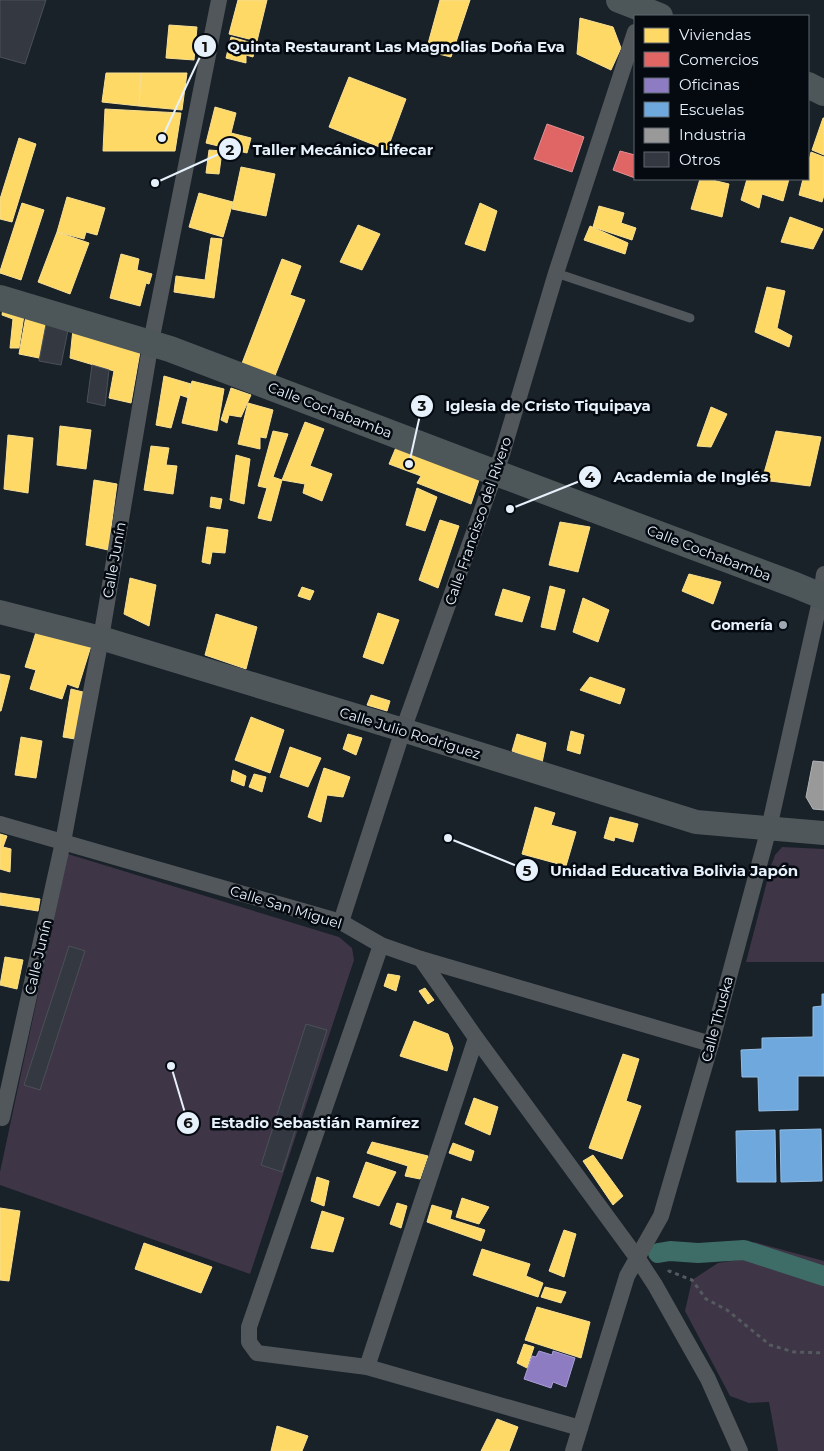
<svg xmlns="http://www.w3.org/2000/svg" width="824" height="1451" font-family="Montserrat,sans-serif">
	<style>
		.green { fill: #3e3546 }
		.homes { fill: #ffd966; stroke: #f8e093 }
		.shops { fill: #e06666; stroke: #e29093 }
		.offices { fill: #8e7cc3; stroke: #a99fd4 }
		.schools { fill: #6fa8dc; stroke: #93bee5 }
		.industry { fill: #999; stroke: #b0b3b6 }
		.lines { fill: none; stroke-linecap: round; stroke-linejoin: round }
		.canal { stroke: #3e6c66; stroke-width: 20 }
		.building { fill: #333841; stroke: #4c5058 }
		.path { stroke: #545a5e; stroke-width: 3; stroke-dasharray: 4 4; stroke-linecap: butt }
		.service { stroke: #51575b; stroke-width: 9 }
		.minor { stroke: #51575b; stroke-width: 16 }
		.secondary { stroke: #4f575b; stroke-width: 24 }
		.primary { stroke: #4d5659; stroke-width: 26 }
		.poi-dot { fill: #9fa8b2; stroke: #050a11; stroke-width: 2 }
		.labels { text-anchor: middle; stroke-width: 5; stroke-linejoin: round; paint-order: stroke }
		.street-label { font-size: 14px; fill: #e7f1fb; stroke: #050a11 }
		.poi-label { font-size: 14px; font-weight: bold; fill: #e7f1fb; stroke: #050a11; text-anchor: end }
		.leader { fill: none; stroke: #e7f1fb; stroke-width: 2 }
		.callout-dot { fill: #e7f1fb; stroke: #050a11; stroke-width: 2 }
		.mark-label { font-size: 15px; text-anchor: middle; font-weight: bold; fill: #111 }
		.callout-label { font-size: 15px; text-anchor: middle; font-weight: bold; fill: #e7f1fb; stroke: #050a11; stroke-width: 5; stroke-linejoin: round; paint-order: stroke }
	</style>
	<rect width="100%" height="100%" fill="#192129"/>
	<g class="green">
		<polygon points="782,847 824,849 824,962 746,962 771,866 775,855"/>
		<polygon points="68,854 339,937 352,948 354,960 250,1274 0,1185 0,1172"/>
		<polygon points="754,1242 824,1261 824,1451 778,1451 769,1402 749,1403 730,1396 685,1311 692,1280 718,1263 745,1259"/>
	</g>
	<g class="homes">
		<polygon points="238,0 267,0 257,41 229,34"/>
		<polygon points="440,0 470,0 451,57 426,51"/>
		<polygon points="580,18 613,27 621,48 611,70 577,54"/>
		<polygon points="169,25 197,27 194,60 166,58"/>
		<polygon points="231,37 256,44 253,57 246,55 246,63 226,58"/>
		<polygon points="106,73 141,73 139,106 102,102"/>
		<polygon points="141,73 187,73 182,110 139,106"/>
		<polygon points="349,77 406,99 387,150 329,127"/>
		<polygon points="215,107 236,113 231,133 251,138 247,153 206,143"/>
		<polygon points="105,109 181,113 175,151 103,151"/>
		<polygon points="823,118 824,118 824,155 812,150"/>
		<polygon points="19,138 36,144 12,222 0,219 0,199"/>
		<polygon points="209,150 222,151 219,174 206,173"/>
		<polygon points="811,152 824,157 824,195 822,202 799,195 803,179 808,179 808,164"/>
		<polygon points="241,167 275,174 266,216 232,209"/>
		<polygon points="700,179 708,179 729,184 722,217 691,209"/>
		<polygon points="747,179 789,179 783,201 762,194 759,208 741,200"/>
		<polygon points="199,193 233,202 223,237 189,227"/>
		<polygon points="67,197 105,208 97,235 86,232 84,239 57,232"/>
		<polygon points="22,203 44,210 21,280 0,273 0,271"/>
		<polygon points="480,203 497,211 485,251 465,244"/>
		<polygon points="599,206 624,213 621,223 636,228 632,240 593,227"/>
		<polygon points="790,217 823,229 813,249 781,242"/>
		<polygon points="358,225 380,234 362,270 340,262"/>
		<polygon points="590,226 628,243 625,254 584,240"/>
		<polygon points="57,232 89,243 70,294 38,282"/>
		<polygon points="211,238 222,239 214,298 174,292 176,276 205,280"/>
		<polygon points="121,254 139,259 137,270 152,274 149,284 146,283 140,306 110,298"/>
		<polygon points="282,259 301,266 290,295 305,300 274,378 241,366"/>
		<polygon points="767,287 785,291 777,328 792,336 789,347 755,332"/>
		<polygon points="3,308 24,315 19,348 10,348 13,319 2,315"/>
		<polygon points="26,316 47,319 39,358 19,354"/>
		<polygon points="73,329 141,346 131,403 109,398 114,371 70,358"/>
		<polygon points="164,376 191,384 189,398 180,395 171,428 156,425"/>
		<polygon points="192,381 224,389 217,431 182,423"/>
		<polygon points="231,388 251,395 241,417 229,415 227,423 221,420"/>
		<polygon points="248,403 273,410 266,438 260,437 260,449 238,444"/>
		<polygon points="711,407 727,414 711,447 697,446"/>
		<polygon points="305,422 324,429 310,466 332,474 322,501 303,493 305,484 282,480"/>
		<polygon points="60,426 91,430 86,469 57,465"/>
		<polygon points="273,431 288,434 273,477 282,480 271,521 258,518 267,488 258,486"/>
		<polygon points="776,431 821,437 810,486 762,480"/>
		<polygon points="8,435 33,438 28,493 4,489"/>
		<polygon points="397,445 480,477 471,504 417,483 421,476 389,464"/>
		<polygon points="151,446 169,448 166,465 177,466 173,494 144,490"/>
		<polygon points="236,455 250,459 244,504 230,500"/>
		<polygon points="94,480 117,484 108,550 86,545"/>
		<polygon points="417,488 437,497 425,531 406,525"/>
		<polygon points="211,497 222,499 220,509 210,507"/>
		<polygon points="440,520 459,526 438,588 419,580"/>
		<polygon points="560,522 590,527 578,572 549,565"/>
		<polygon points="207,527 228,530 225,553 212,552 210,564 202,562"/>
		<polygon points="689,574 721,582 713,604 682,591"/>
		<polygon points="130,578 156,585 149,626 124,614"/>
		<polygon points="550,586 565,590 555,630 541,627"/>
		<polygon points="302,587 314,591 310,600 298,596"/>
		<polygon points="503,589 530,597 522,622 495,615"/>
		<polygon points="583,598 609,610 598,642 573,632"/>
		<polygon points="378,613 399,620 383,664 363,657"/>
		<polygon points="216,614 257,627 246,669 205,655"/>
		<polygon points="37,629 91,646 78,688 67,684 62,699 30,689 36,670 25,667"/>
		<polygon points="0,674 10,676 1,711 0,711"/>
		<polygon points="590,677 625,689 620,704 580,690"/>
		<polygon points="71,689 83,692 75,739 63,737"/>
		<polygon points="371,695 390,701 387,711 367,705"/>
		<polygon points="251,717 284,730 270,773 235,760"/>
		<polygon points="571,731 584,735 580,754 567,750"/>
		<polygon points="348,734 362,738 356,755 343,749"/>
		<polygon points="517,734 546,743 542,763 512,751"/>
		<polygon points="21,737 42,741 36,778 15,775"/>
		<polygon points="290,747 321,758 308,787 280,777"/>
		<polygon points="324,768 350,777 343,797 327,795 321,822 308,817"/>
		<polygon points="233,770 246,776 244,786 231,781"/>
		<polygon points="254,774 266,777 262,792 249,787"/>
		<polygon points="535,807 555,813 551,825 576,832 566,866 522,854"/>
		<polygon points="610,817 638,824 633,842 615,837 614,841 604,838"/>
		<polygon points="0,834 7,836 3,847 11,849 10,872 0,869"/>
		<polygon points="0,893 40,899 38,911 0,905"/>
		<polygon points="5,957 23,960 17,989 0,985"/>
		<polygon points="388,974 400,976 396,991 384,986"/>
		<polygon points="425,988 434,1000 428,1004 419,991"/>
		<polygon points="414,1021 448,1034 453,1048 447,1071 400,1056"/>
		<polygon points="623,1054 639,1059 626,1101 641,1106 622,1159 589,1148"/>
		<polygon points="474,1098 498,1107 490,1135 465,1124"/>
		<polygon points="372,1142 428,1156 420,1179 405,1176 408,1166 367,1153"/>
		<polygon points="453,1143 474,1151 471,1161 449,1153"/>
		<polygon points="593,1155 623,1196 613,1205 583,1161"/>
		<polygon points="366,1162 396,1172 379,1206 353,1197"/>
		<polygon points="317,1177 329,1181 324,1206 311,1201"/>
		<polygon points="462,1198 489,1207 479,1224 456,1217"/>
		<polygon points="397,1203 407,1206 401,1228 390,1224"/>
		<polygon points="432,1205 452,1211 450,1219 485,1230 481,1241 427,1222"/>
		<polygon points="0,1208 20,1211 9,1281 0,1280"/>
		<polygon points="322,1211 344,1218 333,1252 311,1248"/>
		<polygon points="564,1230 576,1234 564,1277 549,1271"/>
		<polygon points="144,1243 212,1267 201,1293 135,1269"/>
		<polygon points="482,1249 530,1264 526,1276 543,1283 538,1297 473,1275"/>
		<polygon points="545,1287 566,1292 561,1303 541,1297"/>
		<polygon points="537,1307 590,1322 581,1358 525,1340"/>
		<polygon points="524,1344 534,1347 527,1368 517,1363"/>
		<polygon points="497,1419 518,1427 509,1451 481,1451"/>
		<polygon points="277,1426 308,1436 302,1451 271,1451"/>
	</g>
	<g class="shops">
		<polygon points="547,124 584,137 572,172 534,159"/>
		<polygon points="620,151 635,155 635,178 613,170"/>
	</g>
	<polygon class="offices" points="539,1351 552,1355 553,1351 575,1358 566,1387 553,1382 551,1388 524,1379 532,1356 536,1357"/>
	<g class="schools">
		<polygon points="822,994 824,994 824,1076 798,1076 798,1110 759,1111 758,1077 742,1077 741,1050 762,1049 762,1038 813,1037 813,1007 822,1006"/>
		<polygon points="821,1129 822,1181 781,1182 780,1130"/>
		<polygon points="775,1130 776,1182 737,1182 736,1131"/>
	</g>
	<polygon class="industry" points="813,761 824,762 824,810 813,809 806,797"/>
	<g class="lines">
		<polyline class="canal" points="658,1253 670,1251 698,1253 744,1250 824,1276"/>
	</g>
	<g class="building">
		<polygon points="0,0 46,0 25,64 0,57"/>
		<polygon points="47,319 69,325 61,365 39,361"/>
		<polygon points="92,365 109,370 105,406 87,402"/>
		<polygon points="69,946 85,951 40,1090 24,1085"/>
		<polygon points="306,1024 327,1030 282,1172 261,1165"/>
	</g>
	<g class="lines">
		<polyline class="path" points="668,1272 669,1271 692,1280 706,1299 727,1310 770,1345 794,1352 824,1353"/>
		<polyline class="service" points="556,273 690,318"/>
		<g class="minor">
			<polyline points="0,824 341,922 381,945 421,959 711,1044"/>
			<polyline points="341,922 403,730 502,454 556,273 635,32"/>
			<polyline points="381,945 249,1327 249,1342 257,1353 367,1367 580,1428"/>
			<polyline points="421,959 476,1038 638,1259 655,1285 708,1379 740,1451"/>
			<polyline points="2,1118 63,842 101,638 151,342 219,0"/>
			<polyline points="367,1367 476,1038"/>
			<polyline points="573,1451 627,1276 661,1216 711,1044 769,828 821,596 824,574"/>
		</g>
		<polyline class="secondary" points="0,612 101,638 403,730 696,822 824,833"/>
		<g class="primary">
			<polyline points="619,0 660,16"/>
			<polyline points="808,85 824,93"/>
			<polyline points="0,298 170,349 480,467 795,585 824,597"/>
		</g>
	</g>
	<circle class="poi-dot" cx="783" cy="625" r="5"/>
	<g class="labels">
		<g class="street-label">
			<text transform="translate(330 410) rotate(21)" y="5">Calle Cochabamba</text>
			<text transform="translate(478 521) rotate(-71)" y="5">Calle Francisco del Rivero</text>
			<text transform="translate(709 553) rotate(21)" y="5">Calle Cochabamba</text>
			<text transform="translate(114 560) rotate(-80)" y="5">Calle Junín</text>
			<text transform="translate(410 733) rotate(17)" y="5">Calle Julio Rodriguez</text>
			<text transform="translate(286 907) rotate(17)" y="5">Calle San Miguel</text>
			<text transform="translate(38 957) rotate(-77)" y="5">Calle Junín</text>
			<text transform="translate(717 1019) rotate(-75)" y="5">Calle Thuska</text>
		</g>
		<g class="poi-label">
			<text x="773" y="630">Gomería</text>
		</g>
	</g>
	<path class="leader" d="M162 138L205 46M155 183L230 149M409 464L422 406M510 509L590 477M448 838L527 870M171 1066L188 1123"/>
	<g class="callout-dot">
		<circle cx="162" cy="138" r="5"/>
		<circle cx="155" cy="183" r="5"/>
		<circle cx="409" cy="464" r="5"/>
		<circle cx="510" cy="509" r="5"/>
		<circle cx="448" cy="838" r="5"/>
		<circle cx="171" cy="1066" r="5"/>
		<circle cx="205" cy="46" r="12"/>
		<circle cx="230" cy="149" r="12"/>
		<circle cx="422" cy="406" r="12"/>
		<circle cx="590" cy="477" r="12"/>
		<circle cx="527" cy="870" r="12"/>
		<circle cx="188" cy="1123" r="12"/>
	</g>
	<g class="mark-label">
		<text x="205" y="52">1</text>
		<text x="230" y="155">2</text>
		<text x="422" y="411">3</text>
		<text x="590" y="482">4</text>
		<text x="527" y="876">5</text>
		<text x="188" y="1128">6</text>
	</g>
	<g class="callout-label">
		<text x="396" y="52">Quinta Restaurant Las Magnolias Doña Eva</text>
		<text x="343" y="155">Taller Mecánico Lifecar</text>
		<text x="548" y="411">Iglesia de Cristo Tiquipaya</text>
		<text x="691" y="482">Academia de Inglés</text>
		<text x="674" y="876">Unidad Educativa Bolivia Japón</text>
		<text x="315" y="1128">Estadio Sebastián Ramírez</text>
	</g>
	<rect x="634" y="15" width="175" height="165" fill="#050a11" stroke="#5f666f"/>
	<rect x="644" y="28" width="25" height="15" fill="#ffd966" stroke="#5f666f"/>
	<text x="679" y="40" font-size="15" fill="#e7f1fb">Viviendas</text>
	<rect x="644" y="52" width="25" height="15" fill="#e06666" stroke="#5f666f"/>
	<text x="679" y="65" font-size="15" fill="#e7f1fb">Comercios</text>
	<rect x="644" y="78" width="25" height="15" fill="#8e7cc3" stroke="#5f666f"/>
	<text x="679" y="90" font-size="15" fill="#e7f1fb">Oficinas</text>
	<rect x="644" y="102" width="25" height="15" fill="#6fa8dc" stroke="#5f666f"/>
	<text x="679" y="115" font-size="15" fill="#e7f1fb">Escuelas</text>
	<rect x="644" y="128" width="25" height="15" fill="#999999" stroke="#5f666f"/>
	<text x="679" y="140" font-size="15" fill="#e7f1fb">Industria</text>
	<rect x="644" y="152" width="25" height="15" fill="#333841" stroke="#5f666f"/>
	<text x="679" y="165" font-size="15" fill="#e7f1fb">Otros</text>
</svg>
